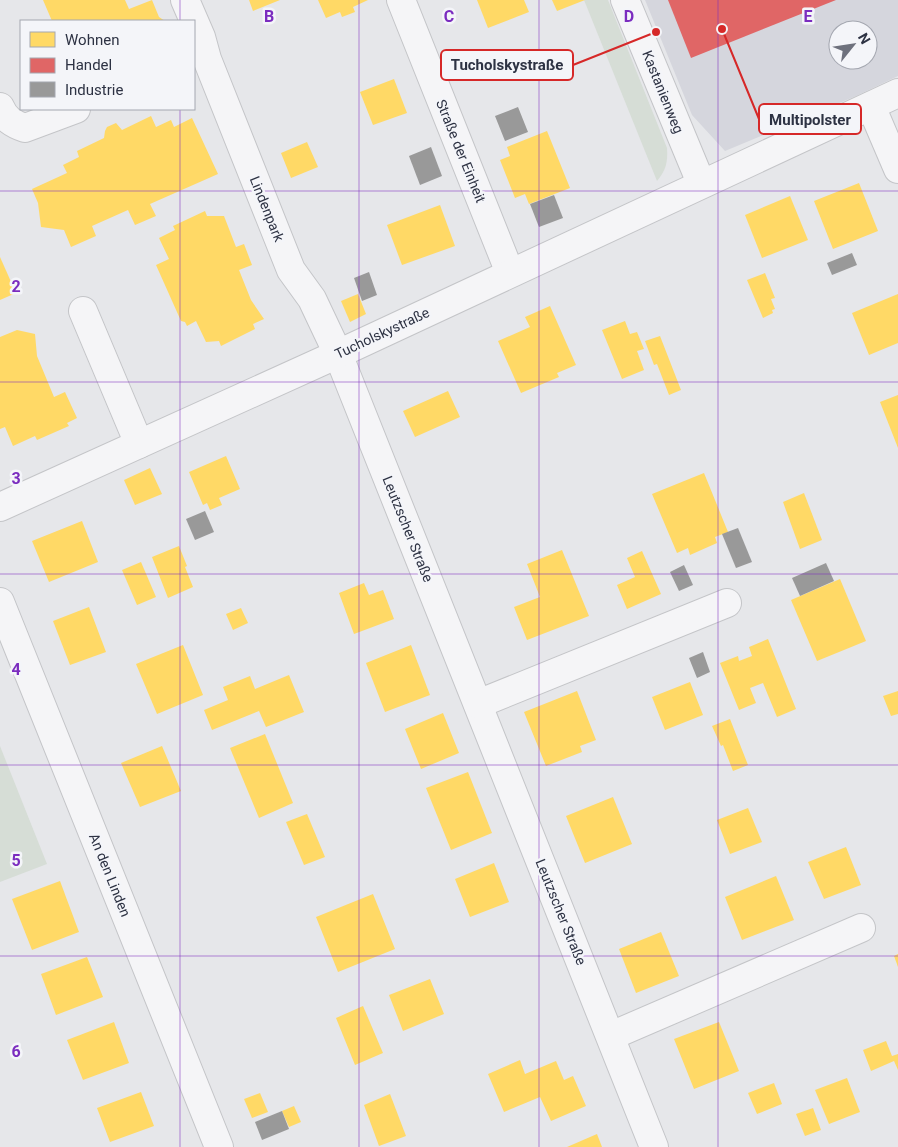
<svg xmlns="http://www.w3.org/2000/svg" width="898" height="1147" font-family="Roboto,sans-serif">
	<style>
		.built { fill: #d5d6dd; fill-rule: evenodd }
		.green { fill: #d6ddd6 }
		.homes { fill: #ffd966 }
		.shops { fill: #e06666 }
		.industry { fill: #999 }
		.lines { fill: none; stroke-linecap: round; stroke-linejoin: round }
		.street-casing { stroke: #c4c5c8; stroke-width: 30 }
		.street { stroke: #f5f5f7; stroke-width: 28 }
		.grid { fill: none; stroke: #7b2cbf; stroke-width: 1; stroke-opacity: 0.55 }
		.labels { text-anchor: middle; stroke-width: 5; stroke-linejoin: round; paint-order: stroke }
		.street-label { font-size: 14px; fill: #2d3243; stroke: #f4f5f9 }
		.grid-label { font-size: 16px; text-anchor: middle; font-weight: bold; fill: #7b2cbf; stroke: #f4f5f9; stroke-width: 5; stroke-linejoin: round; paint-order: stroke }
		.leader { fill: none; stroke: #d62828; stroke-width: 2 }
		.callout-dot { fill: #d62828; stroke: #f4f5f9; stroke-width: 2 }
		.callout { fill: #f4f5f9; stroke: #d62828; stroke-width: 2 }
		.callout-label { font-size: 15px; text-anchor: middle; font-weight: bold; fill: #2d3243 }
	</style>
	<rect width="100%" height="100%" fill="#e6e7ea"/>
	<path class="built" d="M645,0h253v76l-42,20 -131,55 -33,-36zM838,30h30v30h-30z"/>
	<g class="green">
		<path d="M584,0h24l59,148c1,14 -1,22 -10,33z"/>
		<polygon points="0,746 47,864 0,882"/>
	</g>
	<g class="homes">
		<polygon points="43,0 125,0 129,9 152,0 159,17 165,21 52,21"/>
		<polygon points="249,0 280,0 253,11"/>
		<polygon points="318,0 368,0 353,7 355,12 342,17 340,12 326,18"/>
		<polygon points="477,0 524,0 529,12 488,28"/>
		<polygon points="552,0 585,0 557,11"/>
		<polygon points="394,79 407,113 373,125 360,92"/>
		<polygon points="151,116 156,127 171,120 174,127 192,118 218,174 150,204 156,216 135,225 128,210 92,226 96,236 71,247 64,230 41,227 38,203 32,189 67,173 63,165 79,157 77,151 104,138 105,131 107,127 116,123 122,130"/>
		<polygon points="547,131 570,188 529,204 525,194 515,198 500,160 510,156 507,147"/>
		<polygon points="307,142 318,167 291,178 281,153"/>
		<polygon points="859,183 878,231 833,249 814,201"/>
		<polygon points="790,196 808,240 762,258 745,215"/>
		<polygon points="440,205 455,246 402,265 387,225"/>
		<polygon points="205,211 207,216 224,216 236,247 244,244 252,265 239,270 251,300 264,319 253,324 255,329 221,346 219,341 206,342 196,321 187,326 185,322 181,321 156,265 169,259 159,238 175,230 173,226"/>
		<polygon points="0,257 16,293 0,300"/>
		<polygon points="765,273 775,298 771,299 775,309 772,310 773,313 763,318 747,280"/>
		<polygon points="358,294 366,314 350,322 341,301"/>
		<polygon points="898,294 898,343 869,355 852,313"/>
		<polygon points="550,306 576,365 557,373 559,377 521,393 498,341 530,327 525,317"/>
		<polygon points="625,321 630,334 637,332 644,349 637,351 644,370 622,379 602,330"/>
		<polygon points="17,330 35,334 37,356 54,397 65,392 77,418 67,423 69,426 37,440 35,436 13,446 5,427 0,429 0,337"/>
		<polygon points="660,336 681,390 669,395 657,364 654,365 645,341"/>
		<polygon points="448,391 460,417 415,437 403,411"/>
		<polygon points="898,395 898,448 880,402"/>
		<polygon points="226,456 240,489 219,498 222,505 210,510 207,503 203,505 189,472"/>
		<polygon points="150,468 162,494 135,505 124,480"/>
		<polygon points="704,473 728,532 715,537 717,543 690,555 688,548 677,553 652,494"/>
		<polygon points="804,493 822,540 800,549 783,502"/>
		<polygon points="82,521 98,562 49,582 32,541"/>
		<polygon points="179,546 187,566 185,567 193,587 168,598 152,557"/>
		<polygon points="562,550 589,616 527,640 514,607 540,597 527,564"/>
		<polygon points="642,551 661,594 627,609 617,585 635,577 627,558"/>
		<polygon points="141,562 156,597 137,605 122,570"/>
		<polygon points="840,579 866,641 817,661 791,600"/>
		<polygon points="364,583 369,595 383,590 394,619 354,634 339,593"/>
		<polygon points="89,607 106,652 70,665 53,621"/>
		<polygon points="241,608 248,623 233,630 226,614"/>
		<polygon points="768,639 796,709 777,717 763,683 750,688 756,703 739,710 720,663 738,656 739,661 752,656 749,647"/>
		<polygon points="183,645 203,695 157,714 136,664"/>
		<polygon points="411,645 430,695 385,712 366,663"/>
		<polygon points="289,675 304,712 266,727 259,711 212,730 204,710 228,700 223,687 250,676 255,689"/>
		<polygon points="690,682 703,715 665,730 652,697"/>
		<polygon points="577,691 596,740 580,746 582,752 546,766 524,712"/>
		<polygon points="898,691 898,714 891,716 883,696"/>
		<polygon points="443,713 459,753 421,769 405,729"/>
		<polygon points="730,719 748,765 733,771 723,745 721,746 712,726"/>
		<polygon points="265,734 293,803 259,818 230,748"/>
		<polygon points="162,746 181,791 140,807 121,763"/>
		<polygon points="468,772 492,833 451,850 426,788"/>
		<polygon points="613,797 632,844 585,863 566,816"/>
		<polygon points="748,808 762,842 730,854 717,820"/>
		<polygon points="307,814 325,857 304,865 286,822"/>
		<polygon points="846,847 861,885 824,899 808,862"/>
		<polygon points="494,863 509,902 470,917 455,879"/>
		<polygon points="776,876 794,920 742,940 725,897"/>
		<polygon points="60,881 79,932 32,950 12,899"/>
		<polygon points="373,894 395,949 338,972 316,917"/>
		<polygon points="661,932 679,976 636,993 619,949"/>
		<polygon points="898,954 898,967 894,956"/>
		<polygon points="87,957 103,997 56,1015 41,974"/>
		<polygon points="430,979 444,1014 403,1031 389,995"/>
		<polygon points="363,1006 383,1053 355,1065 336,1018"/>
		<polygon points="114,1022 129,1063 83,1080 67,1040"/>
		<polygon points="719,1022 739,1071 694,1089 674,1039"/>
		<polygon points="886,1041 892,1056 898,1054 898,1070 894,1061 871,1071 863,1050"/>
		<polygon points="520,1060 525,1074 556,1061 564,1080 573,1076 586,1106 551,1121 540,1097 504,1112 488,1074"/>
		<polygon points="847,1078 860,1112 829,1124 815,1090"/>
		<polygon points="774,1083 782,1104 757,1114 748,1093"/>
		<polygon points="141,1092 154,1126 110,1142 97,1108"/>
		<polygon points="260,1093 268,1112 252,1118 244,1099"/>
		<polygon points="390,1094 406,1136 379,1146 364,1105"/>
		<polygon points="294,1106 301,1122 289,1127 282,1111"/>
		<polygon points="813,1108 821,1130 805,1136 796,1114"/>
		<polygon points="597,1134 602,1147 567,1147"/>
	</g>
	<polygon class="shops" points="668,0 836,0 691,58"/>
	<g class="industry">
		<polygon points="518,107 528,132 505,141 495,116"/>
		<polygon points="431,147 442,176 420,185 409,156"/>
		<polygon points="554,195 563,218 539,227 530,204"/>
		<polygon points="852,253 857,265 832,275 827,263"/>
		<polygon points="369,272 377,295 362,301 354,278"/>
		<polygon points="205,511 214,532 195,540 186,519"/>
		<polygon points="738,528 752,562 736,568 722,534"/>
		<polygon points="826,563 834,581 800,596 792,578"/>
		<polygon points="684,565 693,585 679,591 670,572"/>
		<polygon points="703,652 710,672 697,678 689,658"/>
		<polygon points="282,1111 289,1129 262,1140 255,1122"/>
	</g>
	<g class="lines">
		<defs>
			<g id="street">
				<polyline points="185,0 201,37 207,59 291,270 312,299 338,354 654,1147"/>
				<polyline points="401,0 510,273"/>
				<polyline points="625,0 701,183"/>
				<polyline points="871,106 898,169"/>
				<path d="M0,107c5,12 13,17 25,21l51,-19"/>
				<polyline points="83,311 139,444"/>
				<polyline points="0,507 338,354 898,93"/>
				<polyline points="0,602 219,1147"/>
				<polyline points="478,704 727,603"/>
				<polyline points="611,1036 861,928"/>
			</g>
		</defs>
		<use href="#street" class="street-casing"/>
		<use href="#street" class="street"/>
	</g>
	<path class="grid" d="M180,0v21M359,0v1147M539,0v1147M718,0v1147M180,109v1038M0,191h898M0,382h898M0,574h898M0,765h898M0,956h898"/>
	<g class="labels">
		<g class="street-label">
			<text transform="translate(663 92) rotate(68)" y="5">Kastanienweg</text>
			<text transform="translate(461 151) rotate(68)" y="5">Straße der Einheit</text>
			<text transform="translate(267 209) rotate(68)" y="5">Lindenpark</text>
			<text transform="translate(382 333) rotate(-25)" y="5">Tucholskystraße</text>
			<text transform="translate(408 529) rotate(68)" y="5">Leutzscher Straße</text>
			<text transform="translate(110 875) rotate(68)" y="5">An den Linden</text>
			<text transform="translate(561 912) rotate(68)" y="5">Leutzscher Straße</text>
		</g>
	</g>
	<g class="grid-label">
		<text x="269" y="22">B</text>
		<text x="449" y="22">C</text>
		<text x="629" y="22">D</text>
		<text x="808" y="22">E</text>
		<text x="16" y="292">2</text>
		<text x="16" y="484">3</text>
		<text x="16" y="675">4</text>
		<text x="16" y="866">5</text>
		<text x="16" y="1057">6</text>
	</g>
	<path class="leader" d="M656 32L573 65M722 29L759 119"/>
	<g class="callout-dot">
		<circle cx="656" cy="32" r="5"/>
		<circle cx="722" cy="29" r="5"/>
	</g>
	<g class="callout">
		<rect x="441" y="50" width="132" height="30" rx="5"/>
		<rect x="759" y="104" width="102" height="30" rx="5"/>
	</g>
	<g class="callout-label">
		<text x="507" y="70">Tucholskystraße</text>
		<text x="810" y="125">Multipolster</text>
	</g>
	<rect x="20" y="20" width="175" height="90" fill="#f4f5f9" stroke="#a4a7b0"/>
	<rect x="30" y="32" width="25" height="15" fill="#ffd966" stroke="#a4a7b0"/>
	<text x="65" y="45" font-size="15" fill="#2d3243">Wohnen</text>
	<rect x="30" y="58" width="25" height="15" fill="#e06666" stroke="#a4a7b0"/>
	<text x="65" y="70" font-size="15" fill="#2d3243">Handel</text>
	<rect x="30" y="82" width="25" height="15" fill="#999999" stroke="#a4a7b0"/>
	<text x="65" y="95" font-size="15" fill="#2d3243">Industrie</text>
	<g transform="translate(853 45) rotate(60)"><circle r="24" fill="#f4f5f9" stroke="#a4a7b0"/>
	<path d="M0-4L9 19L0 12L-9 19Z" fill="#6e717d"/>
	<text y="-8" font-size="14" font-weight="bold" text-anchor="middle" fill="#2d3243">N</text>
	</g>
</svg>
